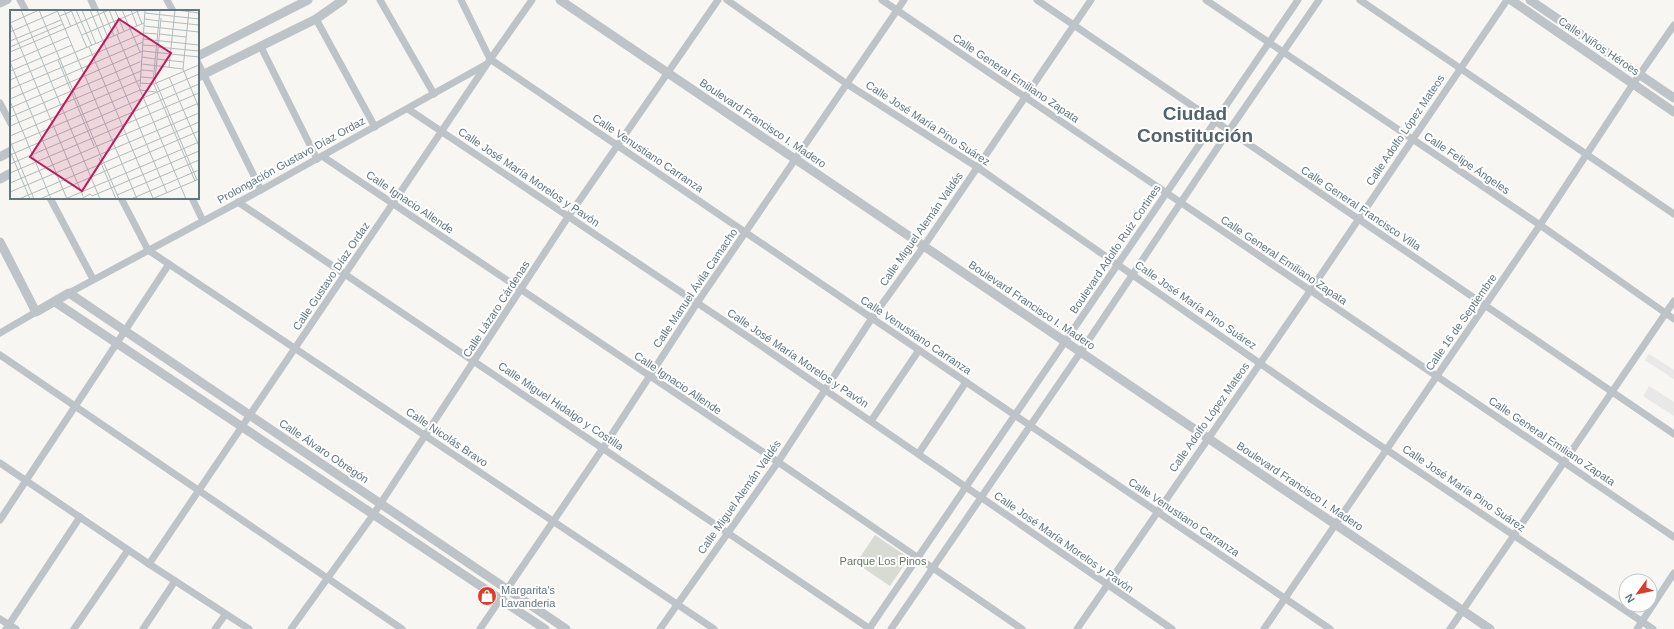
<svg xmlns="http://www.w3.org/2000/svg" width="1674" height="629" font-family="Arial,sans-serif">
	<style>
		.built { fill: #e7e8e7 }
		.green { fill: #d7dbd3 }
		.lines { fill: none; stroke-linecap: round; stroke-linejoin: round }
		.minor { stroke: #bdc3c6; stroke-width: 7 }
		.tertiary { stroke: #bdc3c6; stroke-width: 9 }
		.labels { text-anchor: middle; stroke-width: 4; stroke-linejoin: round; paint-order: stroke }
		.street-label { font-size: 11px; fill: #62767e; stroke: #fff }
		.park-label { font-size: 11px; fill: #687661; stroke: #fff }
		.poi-label { font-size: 11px; fill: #62767e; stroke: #fff; text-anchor: start }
		.town-label { font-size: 19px; font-weight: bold; fill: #546369; stroke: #fff }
		.inset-road { fill: none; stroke: #b2bbbd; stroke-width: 1 }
		.view { fill: #c2185b; fill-opacity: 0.15; stroke: #c2185b; stroke-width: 2 }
		.inset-edge { fill: none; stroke: #62767e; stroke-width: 2 }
	</style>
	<rect width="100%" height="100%" fill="#f7f6f3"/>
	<g class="built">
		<polygon points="1649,354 1674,370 1674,379 1645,360"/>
		<polygon points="1649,386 1674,402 1674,416 1643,396"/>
	</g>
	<polygon class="green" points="875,535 909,558 890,586 856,563"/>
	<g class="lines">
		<g class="minor">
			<polyline points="20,0 26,11"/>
			<polyline points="91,0 96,11"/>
			<polyline points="167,0 173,11"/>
			<polyline points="380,0 434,94"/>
			<polyline points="461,0 490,59 1330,629"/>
			<polyline points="727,0 847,84 977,167 1317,403 1653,629"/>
			<polyline points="882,0 1674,537"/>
			<polyline points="1037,0 1674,434"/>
			<polyline points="1206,0 1540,225 1674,319"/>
			<polyline points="1360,0 1674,214"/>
			<polyline points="0,4 8,0"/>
			<polyline points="316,19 375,127"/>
			<polyline points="261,47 317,159"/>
			<polyline points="198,63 261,190"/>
			<polyline points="0,103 11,124"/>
			<polyline points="408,109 760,345 1172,629"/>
			<polyline points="322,156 778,462 1022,629"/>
			<polyline points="50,198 93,279"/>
			<polyline points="121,198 148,250 714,629"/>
			<polyline points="192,198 203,221"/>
			<polyline points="238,202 870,629"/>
			<polyline points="69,293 261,190 485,65"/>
			<polyline points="0,333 36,312"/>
			<polyline points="0,355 402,629"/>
			<polyline points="871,421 919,350"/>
			<polyline points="919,453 966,382"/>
			<polyline points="0,463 149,564 249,629"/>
			<polyline points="0,520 169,264"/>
			<polyline points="149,564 487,64 532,0"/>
			<polyline points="0,619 16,629"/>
			<polyline points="6,629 80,517"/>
			<polyline points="74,629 128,550"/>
			<polyline points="143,629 175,581"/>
			<polyline points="215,629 225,615"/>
			<polyline points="291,629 373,515 568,217 718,0"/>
			<polyline points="480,629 603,448 697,303 904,0"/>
			<polyline points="660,629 778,462 872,318 924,246 1091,0"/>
			<polyline points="869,629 1298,0"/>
			<polyline points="891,629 1080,353 1228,132 1319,0"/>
			<polyline points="1077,629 1310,291 1507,0"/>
			<polyline points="1264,629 1540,225 1633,84 1674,25"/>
			<polyline points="1450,629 1674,301"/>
			<polyline points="1637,629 1674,573"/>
		</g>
		<g class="tertiary">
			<polyline points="560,0 1490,629"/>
			<polyline points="1511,0 1674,112"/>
			<polyline points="1530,0 1674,98"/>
			<polyline points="198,56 308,0"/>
			<polyline points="198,77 316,19 343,0"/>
			<polyline points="0,157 11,151"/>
			<polyline points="0,179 11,173"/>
			<polyline points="0,242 36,312 69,293 566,629"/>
			<polyline points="55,302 545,629"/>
		</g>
	</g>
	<defs>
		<symbol id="shop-disc" viewBox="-11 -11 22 22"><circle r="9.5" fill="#e13929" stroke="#fff"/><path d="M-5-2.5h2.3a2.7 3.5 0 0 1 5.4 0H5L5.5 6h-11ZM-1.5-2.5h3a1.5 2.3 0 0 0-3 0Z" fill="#fff"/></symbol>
	</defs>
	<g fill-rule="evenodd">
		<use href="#shop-disc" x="476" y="585" width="22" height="22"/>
	</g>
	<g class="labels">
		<g class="street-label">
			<text transform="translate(1599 46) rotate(34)" y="4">Calle Niños Héroes</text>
			<text transform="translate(1016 78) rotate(34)" y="4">Calle General Emiliano Zapata</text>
			<text transform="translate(763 123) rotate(34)" y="4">Boulevard Francisco I. Madero</text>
			<text transform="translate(928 123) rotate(33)" y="4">Calle José María Pino Suárez</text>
			<text transform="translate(1405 130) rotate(-56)" y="4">Calle Adolfo López Mateos</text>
			<text transform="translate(648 153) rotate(34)" y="4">Calle Venustiano Carranza</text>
			<text transform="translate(291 160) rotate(-29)" y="4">Prolongación Gustavo Díaz Ordaz</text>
			<text transform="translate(1467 163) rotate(34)" y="4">Calle Felipe Ángeles</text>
			<text transform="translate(529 177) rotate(34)" y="4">Calle José María Morelos y Pavón</text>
			<text transform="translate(410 202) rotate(34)" y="4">Calle Ignacio Allende</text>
			<text transform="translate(1361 208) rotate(34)" y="4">Calle General Francisco Villa</text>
			<text transform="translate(921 229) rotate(-55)" y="4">Calle Miguel Alemán Valdés</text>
			<text transform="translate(1115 249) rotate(-56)" y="4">Boulevard Adolfo Ruíz Cortines</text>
			<text transform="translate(1284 260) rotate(34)" y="4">Calle General Emiliano Zapata</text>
			<text transform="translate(331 276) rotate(-56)" y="4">Calle Gustavo Díaz Ordaz</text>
			<text transform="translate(695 288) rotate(-56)" y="4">Calle Manuel Ávila Camacho</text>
			<text transform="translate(1032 305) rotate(34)" y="4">Boulevard Francisco I. Madero</text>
			<text transform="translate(1196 305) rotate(35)" y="4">Calle José María Pino Suárez</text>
			<text transform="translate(496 309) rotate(-57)" y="4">Calle Lázaro Cárdenas</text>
			<text transform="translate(1461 322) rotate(-55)" y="4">Calle 16 de Septiembre</text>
			<text transform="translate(916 335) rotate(34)" y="4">Calle Venustiano Carranza</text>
			<text transform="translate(798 358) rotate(34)" y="4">Calle José María Morelos y Pavón</text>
			<text transform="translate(678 383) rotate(34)" y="4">Calle Ignacio Allende</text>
			<text transform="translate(561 406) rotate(34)" y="4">Calle Miguel Hidalgo y Costilla</text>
			<text transform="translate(1209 417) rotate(-55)" y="4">Calle Adolfo López Mateos</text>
			<text transform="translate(447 437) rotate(34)" y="4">Calle Nicolás Bravo</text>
			<text transform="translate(1552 441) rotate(34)" y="4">Calle General Emiliano Zapata</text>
			<text transform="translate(324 451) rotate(34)" y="4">Calle Álvaro Obregón</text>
			<text transform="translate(1300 486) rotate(34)" y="4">Boulevard Francisco I. Madero</text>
			<text transform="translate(1464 488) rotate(34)" y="4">Calle José María Pino Suárez</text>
			<text transform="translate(739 497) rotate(-55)" y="4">Calle Miguel Alemán Valdés</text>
			<text transform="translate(1184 517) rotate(34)" y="4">Calle Venustiano Carranza</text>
			<text transform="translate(1064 542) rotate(35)" y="4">Calle José María Morelos y Pavón</text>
		</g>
		<g class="park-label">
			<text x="883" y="565">Parque Los Pinos</text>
		</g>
		<g class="poi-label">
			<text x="501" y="594">Margarita's<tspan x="501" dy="13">Lavanderia</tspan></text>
		</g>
		<g class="town-label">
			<text x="1195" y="120">Ciudad<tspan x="1195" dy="22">Constitución</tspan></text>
		</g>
	</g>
	<g transform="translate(10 10)">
		<rect width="189" height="189" fill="#f7f6f3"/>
		<path class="inset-road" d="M11,0l79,189M29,0l80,189M47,0l80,189M54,0l7,17M61,0l16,38M66,0l16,36M72,0l14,34M80,0l77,183M87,0l11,28M93,0l11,26M99,0l10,24M105,0l9,21M112,0l18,42M121,0l6,16M150,0l-7,72 42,99M167,0l22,3M179,0l-6,59 16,39M127,1l5,13M135,3l54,6M50,6l14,-6M151,8l-6,62 42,100M135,9l14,2M151,11l38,4M0,13l73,173M0,13l29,-13M134,16l55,6M0,22l48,-21M149,24l27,3M72,25l59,-25M107,25l69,164M133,29l56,6M0,31l51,-21M133,35l13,1M0,37l53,-23M79,37l64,151M148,37l41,4M189,40v20M0,42l99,-42M132,47l13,2M147,49l26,3M48,50l36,86M0,52l57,137M0,52l58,-25M132,54l41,5M159,57l6,-57M131,60l12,1M0,61l62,-26M131,67l12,1M159,67l30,69M0,70l134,-57M130,73l14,1 45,-19M130,77l5,-77M0,79l134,-56 13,1M0,89l133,-57M0,91l41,98M0,98l133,-57 56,6M0,107l132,-56M0,116l131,-55M0,126l130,-56M0,131l24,58M0,135l130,-55 16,2M0,141l20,48M0,145l189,-81M89,148l17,41M0,154l189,-80M0,163l189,-80M0,173l189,-80M0,182l189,-79M107,185l82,-35M9,189l180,-77M30,189l159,-68M55,189l134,-57M71,189l9,-5 2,2 107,-45M121,189l68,-29M142,189l47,-20"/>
		<path class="view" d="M109,9l52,34 -89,138 -52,-34z"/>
		<rect width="189" height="189" class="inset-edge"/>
	</g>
	<g transform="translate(1638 593) rotate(237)"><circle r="19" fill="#ffffff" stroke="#c0c8cb"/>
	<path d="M0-3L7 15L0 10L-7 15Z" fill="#e13929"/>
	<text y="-6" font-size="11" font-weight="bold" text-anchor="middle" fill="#62767e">N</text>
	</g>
</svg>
